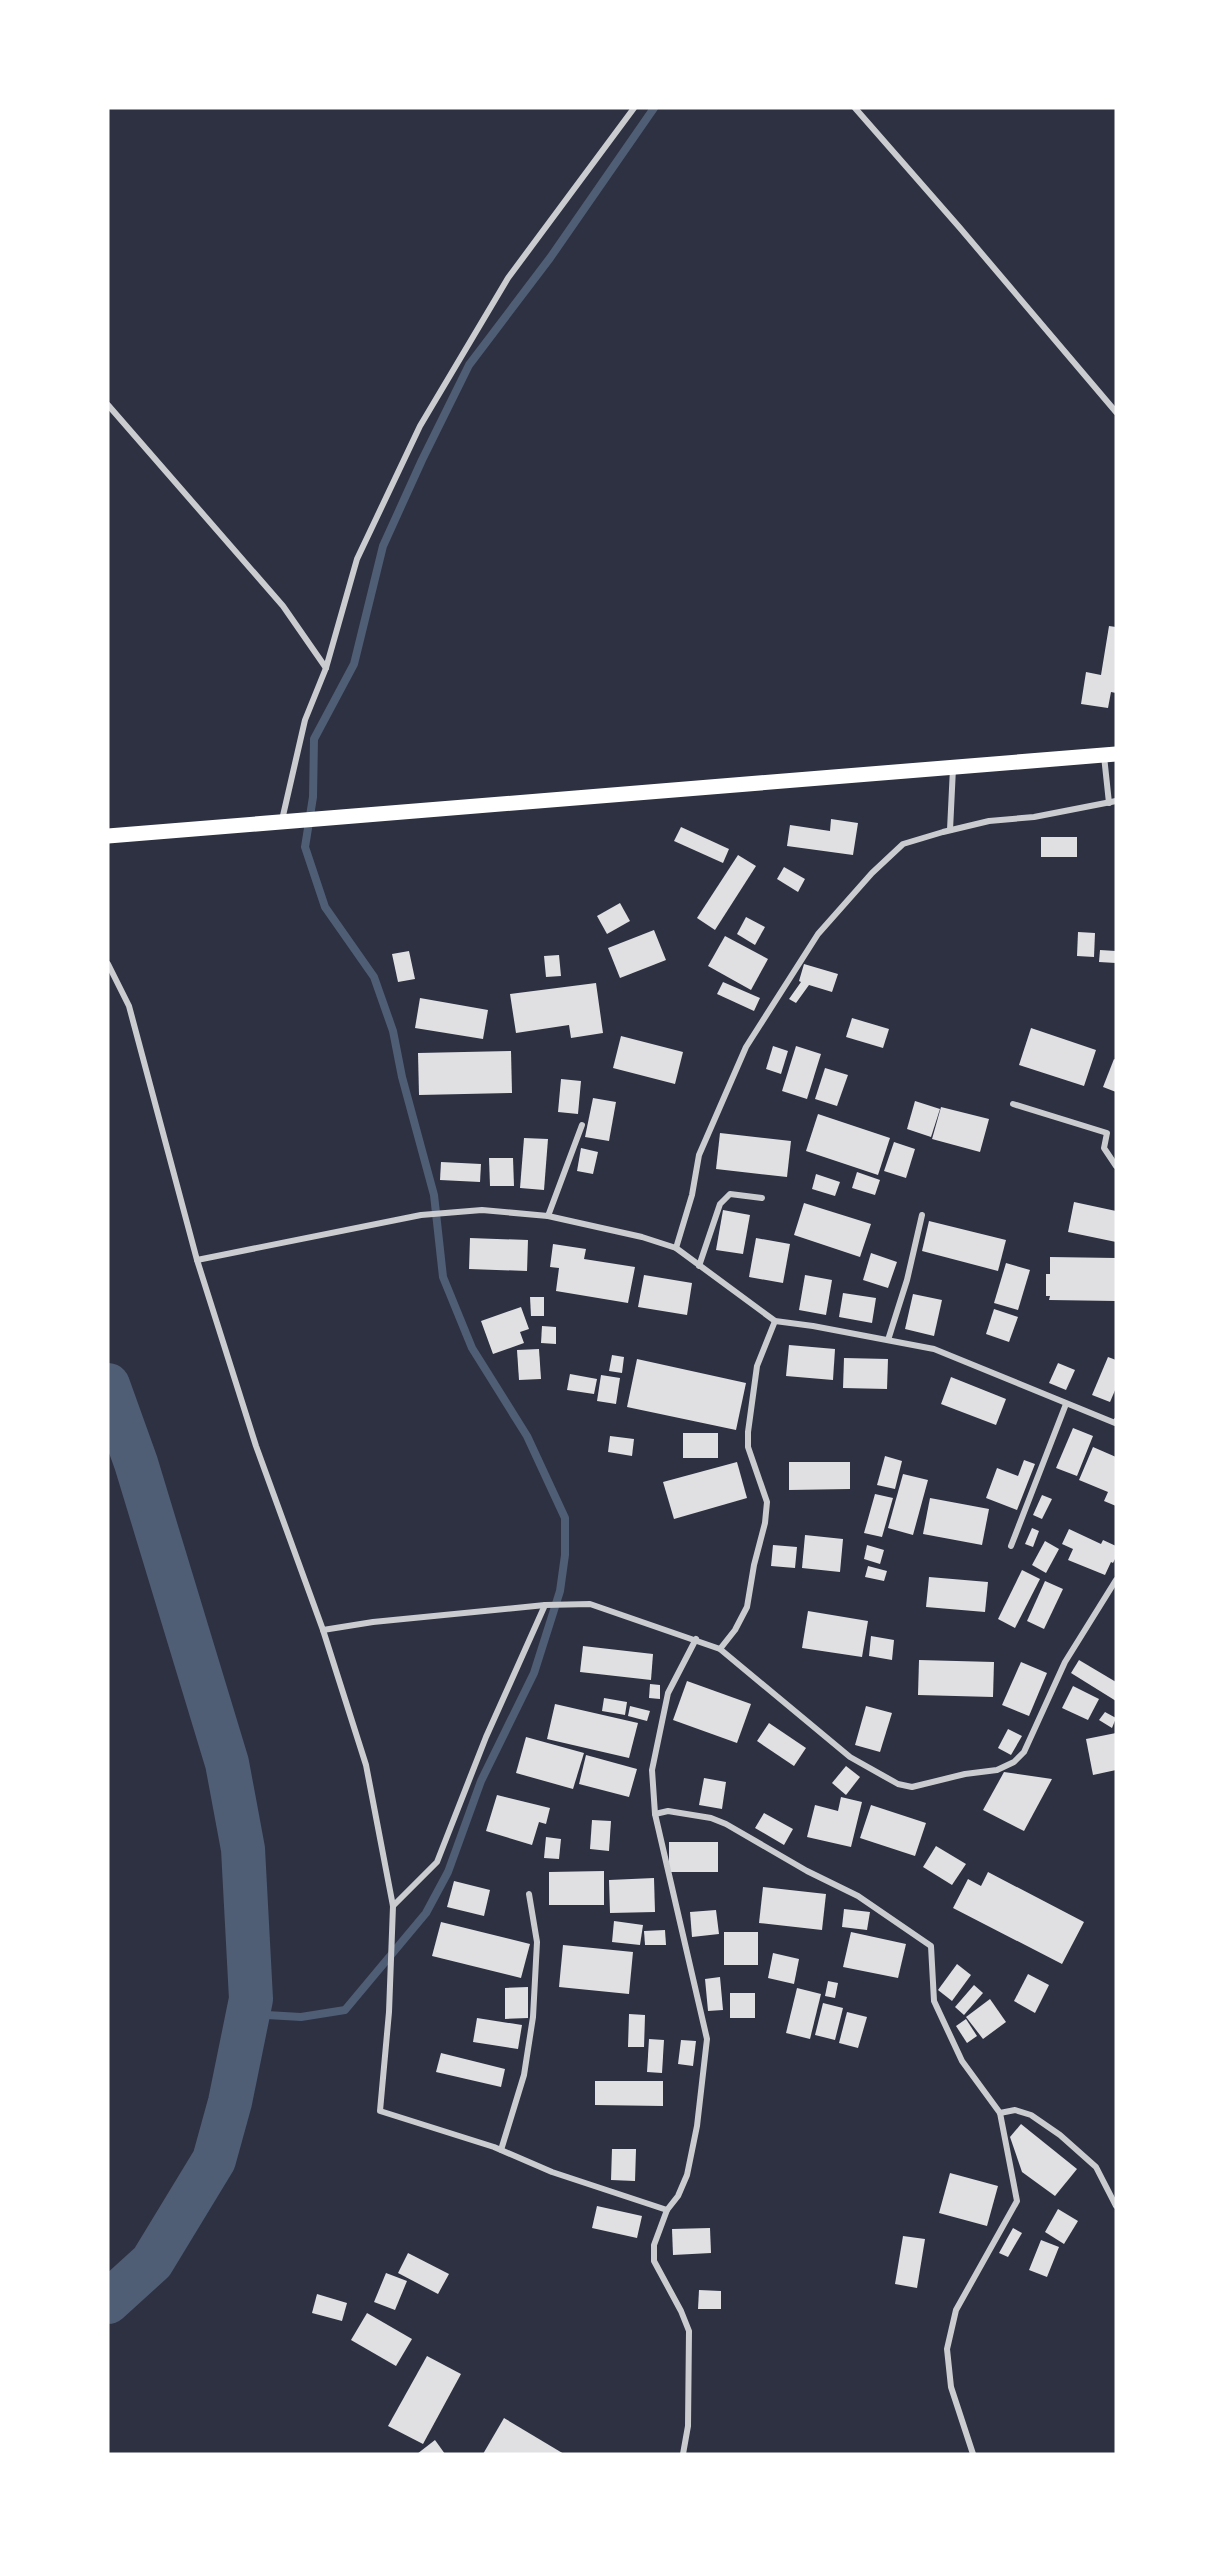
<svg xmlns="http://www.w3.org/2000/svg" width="1224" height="2562" font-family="'Space Grotesk',sans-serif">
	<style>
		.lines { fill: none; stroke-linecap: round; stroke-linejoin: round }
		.stream { stroke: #4f5d75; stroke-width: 8 }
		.river { stroke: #4f5d75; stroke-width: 44 }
		.building { fill: #e0e0e3 }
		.minor { stroke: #caccd0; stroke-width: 6 }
		.primary { stroke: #fff; stroke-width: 15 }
	</style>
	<rect width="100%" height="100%" fill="#2d3142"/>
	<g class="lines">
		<polyline class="stream" points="248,2014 301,2017 345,2010 426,1913 448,1872 481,1781 534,1673 560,1591 565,1555 565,1518 527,1436 472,1348 443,1277 434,1195 402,1077 393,1031 374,977 325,907 305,847 313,797 314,739 354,664 383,546 422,460 469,365 550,258 654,108"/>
		<polyline class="river" points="108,1385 136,1463 227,1763 243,1849 251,1999 230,2102 214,2160 152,2262 108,2302"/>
	</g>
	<g class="building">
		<polygon points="1109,626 1116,627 1116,693 1111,692 1108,708 1081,704 1086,672 1101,675"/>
		<polygon points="831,819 858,823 853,855 787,846 790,825 830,831"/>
		<polygon points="681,827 729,849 723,863 674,841"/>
		<rect x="1041" y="837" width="36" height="20"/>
		<polygon points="738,855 756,866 715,930 697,918"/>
		<polygon points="784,867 805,879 798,892 777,879"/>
		<polygon points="620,903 630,921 607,934 597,916"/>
		<polygon points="746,917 765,927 755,945 737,934"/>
		<polygon points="654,930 666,960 620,978 608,948"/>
		<polygon points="1078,932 1095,933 1094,957 1077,956"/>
		<polygon points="725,936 768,959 751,990 708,966"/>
		<polygon points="1100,950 1116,951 1116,963 1099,962"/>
		<polygon points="409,951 415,979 398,982 392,954"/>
		<polygon points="559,955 561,976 546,977 544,956"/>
		<polygon points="804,964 838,974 832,992 809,985 796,1003 789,999 801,982 799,981"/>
		<polygon points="723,982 760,998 754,1011 717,994"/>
		<polygon points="596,983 603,1033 571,1038 569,1025 516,1033 510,994"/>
		<polygon points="420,998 488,1010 483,1039 415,1028"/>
		<polygon points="852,1018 889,1029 883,1048 846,1037"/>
		<polygon points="1031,1028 1096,1050 1084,1086 1019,1065"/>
		<polygon points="621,1036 683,1052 675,1084 613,1068"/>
		<polygon points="773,1046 788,1051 781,1074 766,1069"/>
		<polygon points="796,1046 821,1054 807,1099 782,1091"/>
		<polygon points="511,1051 512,1093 419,1095 418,1053"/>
		<polygon points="1114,1059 1116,1060 1116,1092 1103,1087"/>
		<polygon points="825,1068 848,1075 837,1106 815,1099"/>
		<polygon points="561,1079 581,1081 578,1114 558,1112"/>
		<polygon points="593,1098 616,1102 609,1141 585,1137"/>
		<polygon points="915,1101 940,1109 931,1137 907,1129"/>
		<polygon points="941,1107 989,1119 980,1152 932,1139"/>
		<polygon points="818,1114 890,1138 878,1175 806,1151"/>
		<polygon points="720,1133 791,1141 787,1177 716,1169"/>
		<polygon points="524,1138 548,1139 544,1190 520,1188"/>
		<polygon points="894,1142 915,1149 906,1178 884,1171"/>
		<polygon points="581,1148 598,1152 593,1174 577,1171"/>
		<polygon points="489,1158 513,1158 514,1186 490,1186"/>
		<polygon points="441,1162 481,1164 480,1182 440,1180"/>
		<polygon points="857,1172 880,1180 875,1195 852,1188"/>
		<polygon points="816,1174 840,1182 835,1196 812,1189"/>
		<polygon points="1074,1202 1116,1211 1116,1242 1068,1232"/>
		<polygon points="804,1203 871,1224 860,1257 794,1235"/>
		<polygon points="723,1210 750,1215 743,1254 716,1250"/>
		<polygon points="929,1221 1006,1240 998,1271 922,1251"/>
		<polygon points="470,1238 528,1240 527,1271 469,1269"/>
		<polygon points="756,1238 790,1244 783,1283 749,1277"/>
		<polygon points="553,1244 586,1249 584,1259 635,1267 628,1303 556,1291 559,1268 550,1267"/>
		<polygon points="871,1253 897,1262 888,1288 863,1280"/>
		<polygon points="1050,1257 1116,1258 1116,1301 1049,1300 1050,1296 1046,1296 1046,1274 1050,1274"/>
		<polygon points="1006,1263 1030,1270 1018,1310 994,1303"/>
		<polygon points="644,1275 692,1283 687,1315 638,1307"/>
		<polygon points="805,1275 832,1280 826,1315 799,1310"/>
		<polygon points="843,1293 876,1298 872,1323 839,1317"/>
		<polygon points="913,1294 942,1300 934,1336 905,1329"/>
		<polygon points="530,1297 544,1297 544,1316 531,1316"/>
		<polygon points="521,1307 529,1329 520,1332 524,1343 493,1354 481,1321"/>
		<polygon points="994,1309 1018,1317 1009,1342 986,1334"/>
		<polygon points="542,1326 556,1327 556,1344 541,1343"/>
		<polygon points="789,1345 835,1349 833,1380 786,1376"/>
		<polygon points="539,1349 541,1379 519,1380 517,1350"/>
		<polygon points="612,1355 624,1357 622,1373 609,1371"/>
		<polygon points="1108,1357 1116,1360 1116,1388 1110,1402 1092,1395"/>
		<polygon points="844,1358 888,1359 887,1389 843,1388"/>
		<polygon points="637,1359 746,1383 736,1430 627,1407"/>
		<polygon points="1058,1363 1075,1370 1066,1390 1049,1383"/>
		<polygon points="570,1374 597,1379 594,1394 567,1390"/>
		<polygon points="601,1375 620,1378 616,1404 597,1401"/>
		<polygon points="951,1377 1006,1399 996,1425 941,1404"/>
		<polygon points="1073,1428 1093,1436 1077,1476 1056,1468"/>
		<rect x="683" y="1433" width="35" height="25"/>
		<polygon points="610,1436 634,1439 632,1456 608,1452"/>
		<polygon points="1093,1447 1116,1457 1116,1506 1104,1501 1108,1492 1079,1480"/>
		<polygon points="885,1456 902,1461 895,1489 877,1485"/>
		<polygon points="1024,1460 1035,1464 1017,1510 986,1498 997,1468 1018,1476"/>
		<polygon points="737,1462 747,1498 674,1519 663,1482"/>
		<polygon points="789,1462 850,1462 850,1489 789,1490"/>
		<polygon points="903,1474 928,1480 913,1535 888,1528"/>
		<polygon points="875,1494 893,1498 882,1537 864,1533"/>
		<polygon points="1042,1495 1052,1499 1042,1519 1033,1515"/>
		<polygon points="930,1498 989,1509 982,1545 923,1534"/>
		<polygon points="1032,1528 1039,1531 1033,1547 1025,1544"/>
		<polygon points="1069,1529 1101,1544 1103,1540 1116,1546 1116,1557 1113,1563 1111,1562 1105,1575 1068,1560 1073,1549 1062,1544"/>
		<polygon points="805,1535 843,1539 840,1572 802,1568"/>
		<polygon points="1045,1541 1059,1549 1046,1573 1032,1565"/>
		<polygon points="773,1545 797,1547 795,1568 771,1566"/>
		<polygon points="867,1545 884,1550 880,1564 864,1559"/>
		<polygon points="868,1566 887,1571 884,1581 865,1577"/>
		<polygon points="1022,1570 1040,1579 1015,1628 998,1619"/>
		<polygon points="929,1577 988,1582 985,1612 926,1607"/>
		<polygon points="1045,1581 1063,1589 1044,1629 1027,1621"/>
		<polygon points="808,1611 868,1621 862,1657 802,1648"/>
		<polygon points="871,1636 894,1640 892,1660 869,1656"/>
		<polygon points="583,1646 653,1654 651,1680 580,1672"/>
		<polygon points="919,1660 994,1662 993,1697 918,1695"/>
		<polygon points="1079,1660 1116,1682 1116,1701 1071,1673"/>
		<polygon points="1021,1662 1047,1673 1029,1716 1002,1705"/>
		<polygon points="687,1681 751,1704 737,1743 673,1720"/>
		<polygon points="650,1684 660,1685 660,1699 649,1698"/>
		<polygon points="1073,1686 1099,1699 1088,1720 1062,1708"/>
		<polygon points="604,1698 627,1702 625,1715 602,1711"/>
		<polygon points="555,1704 638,1723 629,1758 547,1739"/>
		<polygon points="630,1706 650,1711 647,1721 628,1716"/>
		<polygon points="866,1706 892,1713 880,1752 855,1745"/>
		<polygon points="1105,1712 1116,1718 1112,1728 1099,1720"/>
		<polygon points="769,1723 806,1748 794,1766 757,1741"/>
		<polygon points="1008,1729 1022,1736 1011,1755 998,1748"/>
		<polygon points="1116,1733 1116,1770 1093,1775 1086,1739"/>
		<polygon points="526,1737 584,1753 573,1789 516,1773"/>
		<polygon points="586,1755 637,1769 629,1797 579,1784"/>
		<polygon points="846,1766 860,1777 846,1795 832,1783"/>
		<polygon points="1004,1772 1052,1779 1024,1831 983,1810"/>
		<polygon points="704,1778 726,1782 722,1809 699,1805"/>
		<polygon points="497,1795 550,1808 546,1824 539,1822 532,1845 486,1831"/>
		<polygon points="841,1797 862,1802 851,1847 807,1837 815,1805 838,1811"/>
		<polygon points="871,1805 926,1823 915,1856 860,1838"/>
		<polygon points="764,1813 793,1829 784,1845 755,1828"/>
		<polygon points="592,1820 611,1821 609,1851 590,1849"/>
		<polygon points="546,1837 561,1839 559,1859 544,1858"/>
		<rect x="669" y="1842" width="49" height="30"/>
		<polygon points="936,1846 966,1864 952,1885 923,1867"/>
		<polygon points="604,1871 604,1905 549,1905 549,1872"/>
		<polygon points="988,1872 1084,1922 1062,1964 953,1908 968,1879 981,1886"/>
		<polygon points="654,1878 655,1912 610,1913 609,1880"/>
		<polygon points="454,1881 490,1890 484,1916 447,1907"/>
		<polygon points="763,1887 826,1894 822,1930 759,1923"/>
		<polygon points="844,1909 870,1912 867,1930 842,1927"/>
		<polygon points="716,1910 719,1934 692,1937 690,1912"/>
		<polygon points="614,1921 643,1925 640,1945 612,1942"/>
		<polygon points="441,1922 530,1944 521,1978 432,1956"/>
		<polygon points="665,1930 666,1945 645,1945 644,1931"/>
		<rect x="724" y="1932" width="34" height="33"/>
		<polygon points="851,1932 906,1944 898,1978 843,1967"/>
		<polygon points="563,1945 633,1952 629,1994 559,1987"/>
		<polygon points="773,1953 799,1959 794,1984 768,1978"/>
		<polygon points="957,1964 971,1975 952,2001 938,1990"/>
		<polygon points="1028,1974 1049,1985 1035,2013 1014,2001"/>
		<polygon points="720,1977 723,2010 708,2011 705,1979"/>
		<polygon points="828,1981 838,1983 835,1998 825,1996"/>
		<polygon points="974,1985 983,1993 964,2015 955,2007"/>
		<polygon points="528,1987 528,2018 505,2019 505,1988"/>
		<polygon points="797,1988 821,1994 810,2039 786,2033"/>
		<rect x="730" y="1993" width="25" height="25"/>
		<polygon points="990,1999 1006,2022 983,2039 966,2017"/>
		<polygon points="823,2003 843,2008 835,2040 815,2035"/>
		<polygon points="847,2012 867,2017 858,2048 839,2043"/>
		<polygon points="629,2014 645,2015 644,2047 628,2047"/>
		<polygon points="477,2018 522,2025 518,2049 473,2042"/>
		<polygon points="966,2019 977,2036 967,2043 956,2026"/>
		<polygon points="649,2039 664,2040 662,2073 647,2072"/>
		<polygon points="681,2040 696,2041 693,2066 678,2064"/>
		<polygon points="441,2053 505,2069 501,2087 436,2072"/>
		<polygon points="595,2081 663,2081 663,2106 595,2105"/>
		<polygon points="1021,2124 1077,2169 1055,2196 1022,2172 1010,2137"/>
		<polygon points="612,2149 636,2149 635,2181 611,2180"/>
		<polygon points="950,2173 998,2186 987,2226 939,2213"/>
		<polygon points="597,2206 642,2216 637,2238 592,2228"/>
		<polygon points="1058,2209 1078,2221 1064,2244 1045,2232"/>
		<polygon points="710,2228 711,2253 673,2255 672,2229"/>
		<polygon points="1013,2228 1022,2233 1008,2257 999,2253"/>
		<polygon points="903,2236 925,2239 917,2288 895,2284"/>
		<polygon points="1041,2240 1059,2247 1047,2277 1029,2270"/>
		<polygon points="408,2253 449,2274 438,2294 398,2273"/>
		<polygon points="386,2273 407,2281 395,2310 374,2302"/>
		<polygon points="699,2290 721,2291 721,2309 698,2309"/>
		<polygon points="317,2294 347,2303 342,2321 312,2313"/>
		<polygon points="367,2313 412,2339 396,2366 351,2340"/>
		<polygon points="427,2356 461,2374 423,2444 388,2426"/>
		<polygon points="504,2418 564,2454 483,2454"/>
		<polygon points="435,2440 445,2454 417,2454"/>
	</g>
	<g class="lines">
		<g class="minor">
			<polyline points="855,108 960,228 1116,412"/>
			<polyline points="108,405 283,606 326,668"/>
			<polyline points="1104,756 1109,803"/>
			<polyline points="282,820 305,720 326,668 357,559 420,426 508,278 634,108"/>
			<polyline points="950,830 953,768"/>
			<polyline points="108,964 129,1006 197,1260 256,1446 323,1630 366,1765 393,1906 389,2012 380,2111 494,2147 552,2172 667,2210"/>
			<polyline points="1013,1104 1107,1133 1104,1148 1116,1166"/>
			<polyline points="548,1216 582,1125"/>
			<polyline points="676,1248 692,1195 699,1155 746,1047 818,934 872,873 903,844 943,832 989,821 1034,817 1116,801"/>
			<polyline points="197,1260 421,1215 482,1210 548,1216 642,1237 676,1248 775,1321 813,1326 934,1349 1115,1423 1116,1421"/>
			<polyline points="699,1266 720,1204 730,1194 762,1198"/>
			<polyline points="888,1340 907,1280 922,1215"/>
			<polyline points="1011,1546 1066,1404"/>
			<polyline points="323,1630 373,1622 545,1605 590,1604 720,1649 850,1757 898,1784 912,1787 965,1774 997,1770 1014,1762 1024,1752 1065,1662 1116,1580"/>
			<polyline points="720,1649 735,1630 747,1607 754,1565 765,1523 767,1502 748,1447 748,1432 757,1366 775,1321"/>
			<polyline points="655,1814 668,1811 711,1818 726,1824 807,1871 858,1896 931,1946 934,2001 962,2061 1000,2113 1015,2110 1031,2115 1060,2135 1096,2167 1116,2206"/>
			<polyline points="393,1906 437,1862 486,1737 545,1605"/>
			<polyline points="501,2150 524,2075 533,2017 537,1942 529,1894"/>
			<polyline points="683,2454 688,2426 689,2331 681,2311 654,2261 654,2245 667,2210 678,2196 687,2175 697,2126 707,2039 655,1814 652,1770 668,1693 696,1639"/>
			<polyline points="973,2454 951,2387 947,2349 956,2310 1017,2201 1000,2113"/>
		</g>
		<polyline class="primary" points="108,836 1116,754"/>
	</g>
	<rect width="1224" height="2562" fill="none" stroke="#ffffff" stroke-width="219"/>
</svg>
